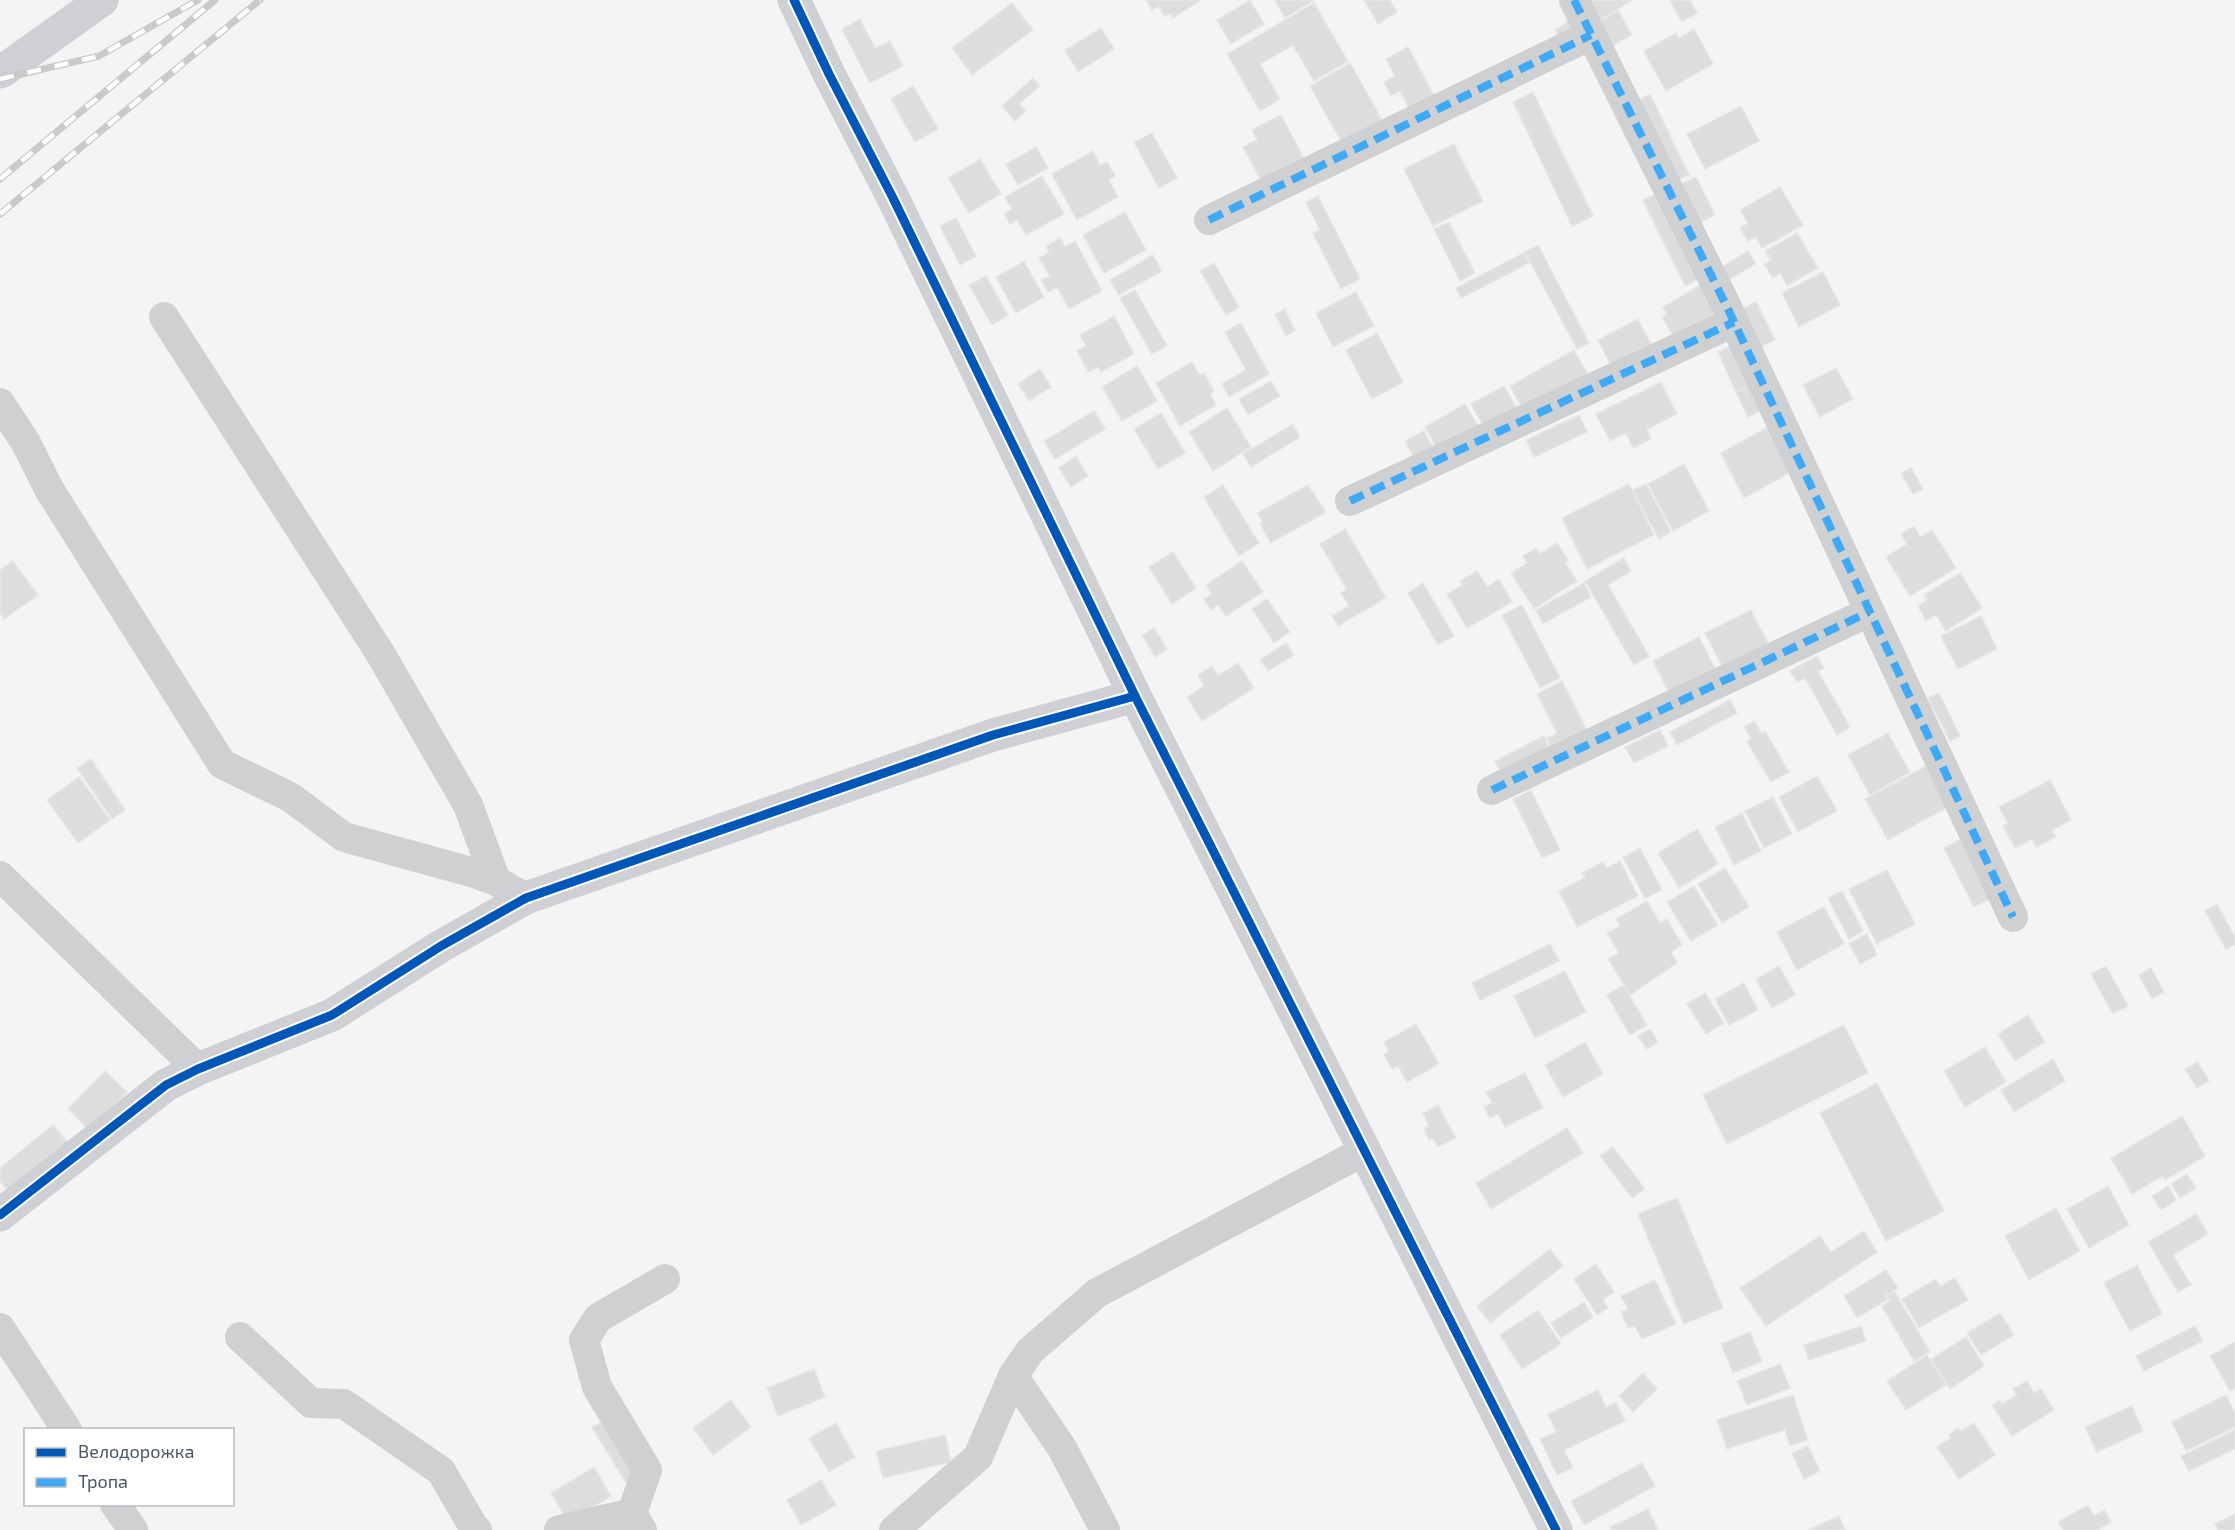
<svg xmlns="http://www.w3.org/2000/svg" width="2235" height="1530" font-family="'Exo 2',sans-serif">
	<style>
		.building { fill: #ddddde; stroke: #e5e6e7; stroke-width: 1.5 }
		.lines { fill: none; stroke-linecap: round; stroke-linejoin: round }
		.street { stroke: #ced0d2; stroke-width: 30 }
		.secondary { stroke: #ced0d4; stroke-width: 33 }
		.rail-casing { stroke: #c9cacc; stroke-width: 7 }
		.rail { stroke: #fff; stroke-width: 4.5; stroke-dasharray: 14; stroke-linecap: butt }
		.quiet { stroke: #3fa9f5; stroke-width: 8; stroke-dasharray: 15 8; stroke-linecap: butt }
		.cycleway-casing { stroke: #fff; stroke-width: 13 }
		.cycleway { stroke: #0057b8; stroke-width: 9 }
	</style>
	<rect width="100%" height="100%" fill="#f4f4f4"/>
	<g class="building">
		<polygon points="1146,0 1201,0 1173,18 1170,13 1165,17 1158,6 1152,10"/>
		<polygon points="1250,0 1264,24 1231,44 1217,20"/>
		<polygon points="1275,0 1314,0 1285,18"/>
		<polygon points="1364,0 1390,0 1397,12 1378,24"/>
		<polygon points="1584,0 1632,0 1598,22"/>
		<polygon points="1670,0 1690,0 1697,13 1682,22"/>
		<polygon points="1012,3 1033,30 972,75 952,48"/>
		<polygon points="1314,3 1348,61 1314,81 1293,45 1260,64 1280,99 1260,111 1227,54"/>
		<polygon points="1618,11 1632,35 1610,47 1596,23"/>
		<polygon points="860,19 875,48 890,41 903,66 870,83 842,29"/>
		<polygon points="1569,21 1576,32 1562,41 1555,30"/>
		<polygon points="1101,28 1114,49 1078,72 1065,50"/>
		<polygon points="1694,29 1713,64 1666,91 1644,51 1676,33 1679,38"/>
		<polygon points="1408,47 1435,97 1410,110 1400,91 1391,96 1384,82 1395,76 1386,59"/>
		<polygon points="1350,63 1387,129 1347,152 1310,86"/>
		<polygon points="1033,78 1040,86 1019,104 1026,111 1015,121 1002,106"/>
		<polygon points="913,86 938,129 915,142 891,99"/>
		<polygon points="1533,92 1593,216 1572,226 1513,102"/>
		<polygon points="1650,94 1689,175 1674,182 1635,102"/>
		<polygon points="1741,106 1759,141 1705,169 1687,134"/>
		<polygon points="1281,115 1310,170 1268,193 1243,147 1257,140 1252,130"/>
		<polygon points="1152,133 1177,178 1159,188 1134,142"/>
		<polygon points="1454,144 1483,201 1433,226 1404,169"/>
		<polygon points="1036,147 1048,168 1018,185 1006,164"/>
		<polygon points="1093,151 1100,165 1107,162 1115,176 1109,180 1118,197 1077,220 1052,174"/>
		<polygon points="980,159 1001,194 969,213 948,178"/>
		<polygon points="1042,176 1064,214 1026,235 1017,220 1010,224 1004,214 1012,209 1005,197"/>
		<polygon points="1696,177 1715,215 1697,224 1678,185"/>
		<polygon points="1780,187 1803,225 1762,248 1756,237 1748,241 1740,228 1748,223 1740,210"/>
		<polygon points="1662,191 1704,276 1685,286 1643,200"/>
		<polygon points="1318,196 1360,279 1341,289 1313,233 1320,230 1306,202"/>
		<polygon points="1125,212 1146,250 1104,273 1083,235"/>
		<polygon points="956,218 976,256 960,265 940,226"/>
		<polygon points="1449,222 1475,273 1460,281 1434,229"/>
		<polygon points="1797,233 1818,268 1787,286 1780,273 1773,278 1764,264 1771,260 1765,251"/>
		<polygon points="1060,238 1065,247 1075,241 1102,291 1069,309 1057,287 1048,292 1041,280 1050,276 1039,258 1049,252 1046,246"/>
		<polygon points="1538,245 1589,343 1577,349 1525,252"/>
		<polygon points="1748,251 1756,264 1726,281 1719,269"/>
		<polygon points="1524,253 1529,263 1461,298 1456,288"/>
		<polygon points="1153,255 1162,271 1119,295 1110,280"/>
		<polygon points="1024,261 1044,297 1016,313 996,277"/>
		<polygon points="1214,263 1239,307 1226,315 1200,271"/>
		<polygon points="1823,272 1840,305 1799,327 1782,293"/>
		<polygon points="986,276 1008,315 992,325 969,285"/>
		<polygon points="1704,283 1730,328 1680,348 1662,317 1667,314 1663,307"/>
		<polygon points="1135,290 1167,346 1152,354 1120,298"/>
		<polygon points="1356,292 1374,326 1333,347 1316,313"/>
		<polygon points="1756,302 1775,340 1753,351 1735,313"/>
		<polygon points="1285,309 1295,331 1286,336 1275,314"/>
		<polygon points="1114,316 1134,354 1101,372 1098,367 1088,372 1077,351 1086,346 1080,335"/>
		<polygon points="1638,319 1658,358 1618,379 1598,340"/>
		<polygon points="1241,323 1269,374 1229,397 1222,384 1246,370 1225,332"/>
		<polygon points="1377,333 1403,382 1372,399 1346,350"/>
		<polygon points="1734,345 1752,384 1736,392 1718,352"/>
		<polygon points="1574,350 1598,392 1528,419 1510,386"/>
		<polygon points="1192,362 1199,375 1204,373 1214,391 1210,394 1216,405 1180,426 1156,383"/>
		<polygon points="1137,366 1157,401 1122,421 1102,387"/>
		<polygon points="1836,368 1853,399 1820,417 1803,385"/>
		<polygon points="1040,369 1051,387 1029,401 1018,384"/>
		<polygon points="1271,381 1280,396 1248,415 1239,399"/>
		<polygon points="1661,382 1677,414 1647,429 1651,439 1633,448 1626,433 1610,441 1596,414"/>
		<polygon points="1752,384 1764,409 1748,417 1736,392"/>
		<polygon points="1504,386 1522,417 1489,436 1471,404"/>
		<polygon points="1465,404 1486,440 1445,463 1425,427"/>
		<polygon points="1227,408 1251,447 1213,471 1189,432"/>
		<polygon points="1094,411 1105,429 1055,459 1044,441"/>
		<polygon points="1161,413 1185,453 1158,469 1134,429"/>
		<polygon points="1579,415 1587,432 1534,457 1526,440"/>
		<polygon points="1293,424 1300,437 1251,467 1243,454"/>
		<polygon points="1768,427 1793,471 1744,498 1721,453"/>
		<polygon points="1424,431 1437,455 1418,465 1405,441"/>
		<polygon points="1076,456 1088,476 1071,487 1059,468"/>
		<polygon points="1684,464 1709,511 1673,531 1648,484"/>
		<polygon points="1911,468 1923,489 1913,494 1901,473"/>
		<polygon points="1629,484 1654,535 1587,569 1562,518"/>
		<polygon points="1646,484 1671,532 1659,539 1633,490"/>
		<polygon points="1223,485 1259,543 1239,556 1204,497"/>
		<polygon points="1308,485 1326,512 1271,543 1260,524 1263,522 1257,513"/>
		<polygon points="1914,526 1920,537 1932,530 1956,568 1910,596 1886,557 1907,544 1901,534"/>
		<polygon points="1345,529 1386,598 1338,626 1332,616 1349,606 1341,593 1347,589 1320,544"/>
		<polygon points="1557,543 1568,560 1565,562 1577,581 1534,609 1511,573 1527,563 1523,556 1536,548 1540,554"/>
		<polygon points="1173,552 1196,588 1172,604 1149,567"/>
		<polygon points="1624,558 1631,571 1608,585 1649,656 1634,665 1585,581"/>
		<polygon points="13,561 38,595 4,619 0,613 0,570"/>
		<polygon points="1242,561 1263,592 1226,616 1218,605 1211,610 1204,599 1212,594 1206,585"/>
		<polygon points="1477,571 1487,587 1499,579 1512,602 1467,628 1447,594 1463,585 1460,581"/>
		<polygon points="1960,573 1982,608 1946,631 1936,615 1926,621 1918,606 1927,600 1924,595"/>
		<polygon points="1423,583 1454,636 1438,645 1408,593"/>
		<polygon points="1584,583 1591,597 1543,624 1536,610"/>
		<polygon points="1267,599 1290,632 1274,643 1252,609"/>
		<polygon points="1522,605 1560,678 1540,688 1502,615"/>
		<polygon points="1751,610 1772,651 1726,674 1705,633"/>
		<polygon points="1981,616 1997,649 1958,669 1941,636"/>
		<polygon points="1154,628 1167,649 1155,657 1142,635"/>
		<polygon points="1699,637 1720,678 1674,702 1653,661"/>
		<polygon points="1286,643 1294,655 1268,671 1260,660"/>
		<polygon points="1817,656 1824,668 1818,671 1850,727 1837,735 1805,678 1797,682 1790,671"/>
		<polygon points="1238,663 1254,688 1202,721 1187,697 1204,686 1198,675 1212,666 1218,676"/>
		<polygon points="1562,681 1591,739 1557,757 1547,738 1557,733 1537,694"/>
		<polygon points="1939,693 1960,736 1950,741 1928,698"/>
		<polygon points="1730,700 1737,713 1677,745 1670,732"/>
		<polygon points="1754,721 1762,734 1765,731 1789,772 1771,782 1747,742 1751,739 1744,727"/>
		<polygon points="1660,730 1668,746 1634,763 1625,747"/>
		<polygon points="1888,733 1910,772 1870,795 1848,755"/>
		<polygon points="1544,736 1553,755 1505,780 1495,761"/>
		<polygon points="91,759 125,810 112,819 77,768"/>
		<polygon points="1926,766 1948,807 1888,840 1865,799"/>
		<polygon points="1817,776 1837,811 1798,832 1779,797"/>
		<polygon points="79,777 110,820 78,843 47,800"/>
		<polygon points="2050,780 2071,820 2052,830 2056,837 2036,847 2032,839 2015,848 2003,826 2008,823 1999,807"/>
		<polygon points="1531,790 1560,850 1542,858 1513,799"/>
		<polygon points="1773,797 1792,834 1764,848 1745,811"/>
		<polygon points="1742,813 1761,851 1734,865 1715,827"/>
		<polygon points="1697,829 1718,864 1679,888 1658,853"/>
		<polygon points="1963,838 1994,897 1974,907 1944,848"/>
		<polygon points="1640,848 1662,890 1645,898 1623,857"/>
		<polygon points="1620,861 1638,896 1577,927 1559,891 1585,878 1582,873 1603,862 1607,868"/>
		<polygon points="1725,868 1749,907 1722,923 1698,884"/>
		<polygon points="1887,870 1915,924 1877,944 1849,889"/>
		<polygon points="1694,886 1718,925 1691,941 1667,902"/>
		<polygon points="1842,891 1863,931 1849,939 1828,898"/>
		<polygon points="1647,901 1660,923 1667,919 1682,945 1671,952 1677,963 1630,995 1608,959 1619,953 1607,933 1620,926 1616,919"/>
		<polygon points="2217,904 2235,937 2235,945 2226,949 2205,911"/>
		<polygon points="1824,907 1844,944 1797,970 1777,932"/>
		<polygon points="1867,934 1877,955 1860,964 1849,943"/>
		<polygon points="1550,944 1559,961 1480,1000 1472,983"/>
		<polygon points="1779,966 1795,995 1772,1008 1756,979"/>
		<polygon points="2106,966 2128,1006 2113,1014 2091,974"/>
		<polygon points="2151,968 2164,992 2152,999 2139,975"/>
		<polygon points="1565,971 1586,1012 1535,1038 1514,996"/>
		<polygon points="1744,983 1758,1010 1729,1025 1715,999"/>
		<polygon points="1623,985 1647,1025 1630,1035 1607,995"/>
		<polygon points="1705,993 1724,1023 1706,1034 1687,1004"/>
		<polygon points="2028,1015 2045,1042 2015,1061 1998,1034"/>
		<polygon points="1416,1024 1439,1064 1407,1082 1398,1066 1392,1069 1384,1055 1389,1051 1384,1042"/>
		<polygon points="1844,1025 1868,1073 1727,1144 1703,1095"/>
		<polygon points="1650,1029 1658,1042 1647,1049 1638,1036"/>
		<polygon points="1585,1042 1603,1074 1563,1097 1545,1065"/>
		<polygon points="1985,1047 2006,1082 1965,1107 1944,1071"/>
		<polygon points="2053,1059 2065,1081 2014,1112 2001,1090"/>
		<polygon points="2198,1062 2209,1081 2197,1088 2185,1069"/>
		<polygon points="105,1071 127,1092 89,1130 68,1109"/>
		<polygon points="1525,1073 1543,1108 1505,1127 1498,1114 1490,1118 1484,1107 1492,1103 1486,1092"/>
		<polygon points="1877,1083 1944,1211 1886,1241 1820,1113"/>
		<polygon points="1438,1105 1456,1138 1438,1147 1433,1138 1429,1140 1424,1129 1429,1126 1423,1113"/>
		<polygon points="2182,1116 2205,1156 2165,1180 2163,1176 2132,1194 2111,1158"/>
		<polygon points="53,1125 68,1143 8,1191 0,1181 0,1168"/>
		<polygon points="1567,1128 1583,1153 1491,1209 1476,1183"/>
		<polygon points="1613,1147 1645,1189 1632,1198 1600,1156"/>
		<polygon points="2187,1174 2196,1188 2180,1198 2171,1184"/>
		<polygon points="2108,1186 2129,1225 2089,1248 2067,1209"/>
		<polygon points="2168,1186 2176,1200 2161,1210 2152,1196"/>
		<polygon points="1677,1198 1723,1308 1684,1324 1638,1214"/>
		<polygon points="2056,1208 2080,1251 2029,1280 2005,1236"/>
		<polygon points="2196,1214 2208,1234 2173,1255 2191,1285 2178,1292 2148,1242"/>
		<polygon points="1864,1231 1877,1252 1766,1326 1740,1288 1820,1236 1831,1252"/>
		<polygon points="1550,1249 1563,1266 1490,1323 1477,1306"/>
		<polygon points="1596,1264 1614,1292 1603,1300 1608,1308 1597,1315 1574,1279"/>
		<polygon points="2137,1265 2162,1314 2130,1331 2104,1283"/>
		<polygon points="1886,1270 1898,1288 1885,1296 1887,1300 1857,1318 1844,1296"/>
		<polygon points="1955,1278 1968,1300 1919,1328 1902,1299 1936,1279 1940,1286"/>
		<polygon points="1655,1280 1676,1324 1642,1339 1635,1326 1628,1328 1621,1312 1628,1309 1621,1296"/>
		<polygon points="1895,1292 1930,1352 1914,1361 1882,1306 1890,1301 1887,1296"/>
		<polygon points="1584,1302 1593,1317 1561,1338 1551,1323"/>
		<polygon points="1538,1310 1561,1344 1522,1369 1500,1335"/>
		<polygon points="2000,1313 2014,1335 1981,1355 1967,1333"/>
		<polygon points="1861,1326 1866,1341 1809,1360 1804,1345"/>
		<polygon points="2195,1326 2203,1341 2144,1371 2136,1356"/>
		<polygon points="1750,1332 1762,1361 1733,1373 1721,1344"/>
		<polygon points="1966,1337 1984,1366 1950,1389 1931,1359"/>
		<polygon points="2235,1342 2235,1388 2230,1391 2210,1356"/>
		<polygon points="1927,1355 1946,1385 1906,1410 1887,1381"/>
		<polygon points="1780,1364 1790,1388 1747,1405 1737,1381"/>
		<polygon points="814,1369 825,1397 778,1416 767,1388"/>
		<polygon points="1643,1373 1657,1389 1633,1412 1619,1396"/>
		<polygon points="2027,1381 2034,1393 2041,1389 2054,1410 2012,1436 1992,1405 2000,1400 2002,1404 2017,1395 2013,1389"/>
		<polygon points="1598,1390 1606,1407 1616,1402 1625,1421 1564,1450 1573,1468 1557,1475 1540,1439 1556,1432 1548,1414"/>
		<polygon points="1793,1395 1808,1440 1790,1446 1785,1430 1727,1449 1717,1420"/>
		<polygon points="2226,1395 2235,1413 2235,1427 2186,1451 2172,1422"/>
		<polygon points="731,1400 751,1427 713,1455 693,1428"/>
		<polygon points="2132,1406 2143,1431 2097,1452 2085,1427"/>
		<polygon points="603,1421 637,1477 628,1486 592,1427"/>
		<polygon points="836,1423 855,1457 829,1472 809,1438"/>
		<polygon points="1974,1423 1995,1455 1959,1479 1937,1447 1951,1438 1949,1435 1958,1428 1960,1432"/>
		<polygon points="2235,1430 2235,1449 2189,1471 2181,1456"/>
		<polygon points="945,1435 951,1462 883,1478 876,1451"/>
		<polygon points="1808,1446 1820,1471 1804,1479 1792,1453"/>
		<polygon points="1642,1463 1655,1486 1584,1525 1571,1501"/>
		<polygon points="594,1467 611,1496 568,1522 551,1493"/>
		<polygon points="821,1480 836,1505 801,1525 787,1500"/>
		<polygon points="2088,1505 2094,1516 2104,1510 2111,1522 2098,1530 2063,1530 2058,1522"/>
		<polygon points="1648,1509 1658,1530 1611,1530 1610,1527"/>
		<polygon points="2235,1514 2235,1530 2218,1530 2215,1524"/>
		<polygon points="1839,1516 1845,1530 1808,1530"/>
	</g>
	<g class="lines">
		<g class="street">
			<polyline points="1574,0 1727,307 2013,917"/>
			<polyline points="1209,220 1591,35"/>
			<polyline points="164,317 380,653 468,805 496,881"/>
			<polyline points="0,403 26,443 49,489 222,764 290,797 344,837 471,872 496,881 526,898"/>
			<polyline points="1350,501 1734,322"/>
			<polyline points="1492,790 1869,612"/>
			<polyline points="0,876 198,1069"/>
			<polyline points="0,1328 67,1430"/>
			<polyline points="240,1337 311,1403 344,1404 441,1471 473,1526 477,1530"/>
			<polyline points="1013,1376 1062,1448 1105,1530"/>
			<polyline points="115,1504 133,1530"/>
			<polyline points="559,1530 632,1513"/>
			<polyline points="642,1530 632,1513 647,1470 597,1387 584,1340 598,1318 665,1279"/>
			<polyline points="894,1530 978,1457 1013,1376 1030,1351 1097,1293 1366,1150"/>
		</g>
		<g class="secondary">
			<polyline points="794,0 829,74 893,198 1135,696 1556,1530"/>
			<polyline points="1,72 102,0"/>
			<polyline points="0,1215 166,1085 198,1069 332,1015 441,946 526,898 993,735 1135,696"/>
		</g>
		<defs>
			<g id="rail">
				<polyline points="0,79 99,56 198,0"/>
				<polyline points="0,179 215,0"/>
				<polyline points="0,214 260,0"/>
			</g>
		</defs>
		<use href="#rail" class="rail-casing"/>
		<use href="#rail" class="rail"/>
		<g class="quiet">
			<polyline points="1574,0 1727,307 2013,917"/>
			<polyline points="1209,220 1591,35"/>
			<polyline points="1350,501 1734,322"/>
			<polyline points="1492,790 1869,612"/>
		</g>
		<defs>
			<g id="cycleway">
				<polyline points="794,0 829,74 893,198 1135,696 1556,1530"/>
				<polyline points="0,1215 166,1085 198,1069 332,1015 441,946 526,898 993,735 1135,696"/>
			</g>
		</defs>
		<use href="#cycleway" class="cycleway-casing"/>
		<use href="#cycleway" class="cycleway"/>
	</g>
	<rect x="24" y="1428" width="210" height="78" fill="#ffffff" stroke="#b7bbc0" stroke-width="1.5"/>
	<rect x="36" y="1448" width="30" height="9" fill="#0057b8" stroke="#b7bbc0" stroke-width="1.5"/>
	<text x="78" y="1458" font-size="18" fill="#4a5661">Велодорожка</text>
	<rect x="36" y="1478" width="30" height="9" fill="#3fa9f5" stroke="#b7bbc0" stroke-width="1.5"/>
	<text x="78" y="1488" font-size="18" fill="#4a5661">Тропа</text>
</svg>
